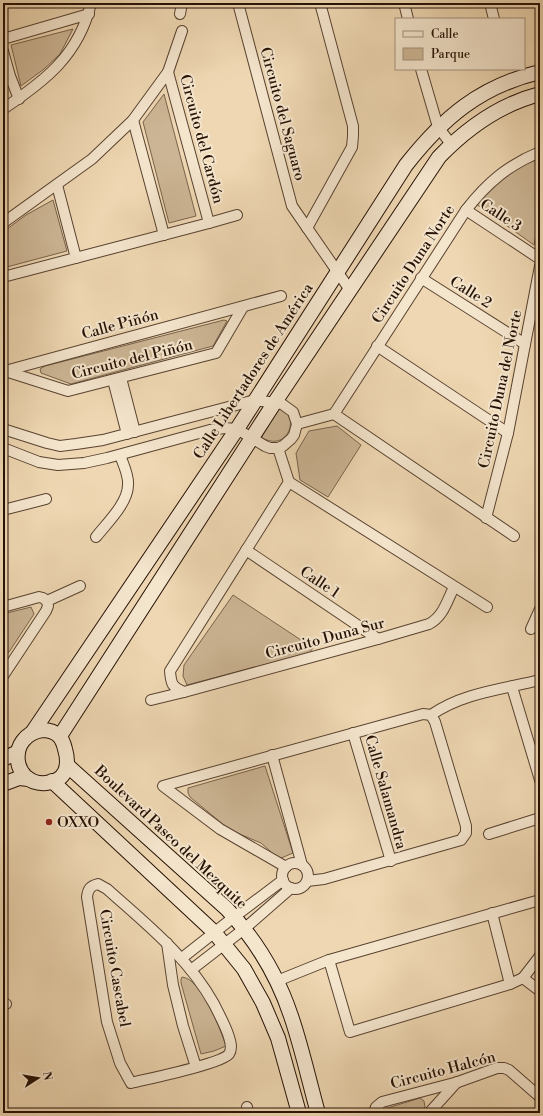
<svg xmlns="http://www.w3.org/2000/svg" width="543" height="1116" font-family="'Libre Bodoni',serif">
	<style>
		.park { fill: #ccb594; stroke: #79634c }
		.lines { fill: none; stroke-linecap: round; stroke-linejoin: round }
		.street-casing { stroke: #584230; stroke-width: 12 }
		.secondary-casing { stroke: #261104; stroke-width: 16 }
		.street { stroke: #f4e5cd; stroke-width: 10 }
		.secondary { stroke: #f4e5cd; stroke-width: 14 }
		.poi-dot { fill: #8f2418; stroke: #f4e5cd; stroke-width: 1.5 }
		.labels { text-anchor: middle; stroke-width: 4; stroke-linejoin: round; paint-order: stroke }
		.street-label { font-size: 15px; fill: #261104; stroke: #f4e5cd }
		.poi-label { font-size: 15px; fill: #261104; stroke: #f4e5cd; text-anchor: start }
	</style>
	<rect width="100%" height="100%" fill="#eed7b2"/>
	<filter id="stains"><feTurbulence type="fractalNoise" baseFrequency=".005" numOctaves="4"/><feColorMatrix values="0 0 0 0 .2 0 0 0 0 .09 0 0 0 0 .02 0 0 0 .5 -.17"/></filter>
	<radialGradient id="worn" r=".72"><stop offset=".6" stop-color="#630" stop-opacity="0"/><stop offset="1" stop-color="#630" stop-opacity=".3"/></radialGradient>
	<g class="park">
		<polygon points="73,29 60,54 44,69 21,86 11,45"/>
		<polygon points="164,94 196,216 169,223 143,122"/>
		<path d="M540,159v55l-6,31 -58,-41c18,-20 37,-38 64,-45z"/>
		<polygon points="53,200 67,251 3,268 3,232 26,215"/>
		<polygon points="224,320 227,321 213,346 71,384 41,373 40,369 45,366"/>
		<path d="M279,406c2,2 6,4 8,6 7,9 3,24 -7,28 -7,3 -13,0 -19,-2z"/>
		<polygon points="337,426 361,445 328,497 300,480 296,453 309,431"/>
		<polygon points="233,595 313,648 309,653 187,685 183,676 184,665"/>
		<polygon points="31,607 34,614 9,652 4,654 3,650 3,614"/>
		<polygon points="265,766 293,853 279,859 261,843 230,830 190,797 188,793 188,788"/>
		<path d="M182,977c20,2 38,52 44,69l-12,5 -13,3 -20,-71v-4z"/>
		<polygon points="420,1098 424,1101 425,1107 420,1113 382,1113 381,1110"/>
	</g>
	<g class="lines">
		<defs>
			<g id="street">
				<polyline points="238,3 292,206 350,290"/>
				<polyline points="404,3 408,19"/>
				<polyline points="490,3 494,19"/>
				<polyline points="180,14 182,3"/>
				<polyline points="3,39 89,14"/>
				<polyline points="3,51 10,76 19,99"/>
				<polyline points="421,69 438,127 451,144"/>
				<polyline points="168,72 182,31"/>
				<path d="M3,109c42,-28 76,-54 88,-106"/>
				<polyline points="133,120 164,235"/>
				<polyline points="57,185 76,258"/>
				<polyline points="466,210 540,259"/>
				<polyline points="3,223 92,159 133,120 168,72 209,223 3,277"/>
				<polyline points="209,223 237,215"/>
				<polyline points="307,228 352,147 353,136 353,126 320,3"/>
				<polyline points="421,278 525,344"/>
				<polyline points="377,346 508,433"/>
				<polyline points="5,371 281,296"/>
				<polyline points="5,371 68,391 216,353 243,307"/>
				<polyline points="121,378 135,432"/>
				<polyline points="113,380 127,434"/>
				<polyline points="334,414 514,536"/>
				<path d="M297,424l37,-10 132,-204c21,-27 42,-45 74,-58"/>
				<polyline points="3,429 47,443 60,446 76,444 103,440 255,400 282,404 293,412 297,424 294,435 291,439 283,446 278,448 270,448 265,446 237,429 224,428 210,430 107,458 84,463 58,465 39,462 3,448"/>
				<polyline points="278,448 289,482 487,607"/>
				<path d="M289,482l-119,189c1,13 2,16 14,21l194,-53 51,-15c14,-7 18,-23 25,-37"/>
				<polyline points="3,510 46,499"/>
				<polyline points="486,518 508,433 540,266"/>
				<path d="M96,537c11,-14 32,-34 32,-52 1,-10 -5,-21 -8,-30"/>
				<polyline points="246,550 378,639"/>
				<polyline points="47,601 80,586"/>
				<polyline points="3,607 39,597 43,598 47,601"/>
				<polyline points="531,629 540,609"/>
				<polyline points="3,676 46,611 48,606 47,601"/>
				<polyline points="512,687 540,780"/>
				<polyline points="151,700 184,692"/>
				<path d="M431,715c31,-22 72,-26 109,-35"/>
				<polyline points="353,733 391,861"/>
				<polyline points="272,755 302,865"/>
				<polyline points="489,834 540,818"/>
				<circle cx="295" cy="876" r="13"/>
				<polyline points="286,867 220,829 163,786 423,714 431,715 435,722 466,826 466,833 461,840 324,879 307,881"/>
				<path d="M98,884l9,5c39,35 81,68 107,115 5,10 10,19 14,30 2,6 5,14 1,20 -8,10 -82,25 -98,29l-11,-20 -13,-41 -20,-125c1,-8 3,-11 11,-13z"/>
				<polyline points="492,913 510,984"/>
				<polyline points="167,943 173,985 183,1026 196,1067"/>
				<polyline points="182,958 234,917 283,880"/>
				<polyline points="329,960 350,1032 510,984 523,978 540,956"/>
				<polyline points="191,970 244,929 291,888"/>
				<polyline points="523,978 540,991"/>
				<polyline points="277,981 329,960 540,900"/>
				<polyline points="3,1005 6,1004"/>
				<polyline points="247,1107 248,1113"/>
				<polyline points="374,1113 376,1107 382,1102 458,1082 497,1068 504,1068 509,1070 540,1097"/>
				<polyline points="429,1113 457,1082"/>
			</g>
			<g id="secondary">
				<path d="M42,730c5,0 12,1 17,6 3,3 5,9 6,13 5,17 1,32 -19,34 -34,3 -40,-47 -4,-53z"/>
				<path d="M32,733l205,-304 169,-264c37,-47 74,-79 134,-93"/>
				<path d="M60,736l215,-334 164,-245c27,-28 62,-53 101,-63"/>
				<polyline points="3,759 18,752"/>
				<path d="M68,766l159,143c28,30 51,68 64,107 11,32 18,65 27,97"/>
				<polyline points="52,781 214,932 244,969 263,1003 278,1038 299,1113"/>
				<polyline points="3,784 19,778 29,779"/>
			</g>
		</defs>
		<use href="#street" class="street-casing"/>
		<use href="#secondary" class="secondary-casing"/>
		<use href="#street" class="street"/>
		<use href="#secondary" class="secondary"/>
	</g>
	<circle class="poi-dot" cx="49" cy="822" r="4"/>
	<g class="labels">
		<g class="street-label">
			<text transform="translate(283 114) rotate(75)" y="5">Circuito del Saguaro</text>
			<text transform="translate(202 139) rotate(75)" y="5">Circuito del Cardón</text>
			<text transform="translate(501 215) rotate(33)" y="5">Calle 3</text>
			<text transform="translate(413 264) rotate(-57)" y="5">Circuito Duna Norte</text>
			<text transform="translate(471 292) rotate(32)" y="5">Calle 2</text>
			<text transform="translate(120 324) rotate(-15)" y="5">Calle Piñón</text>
			<text transform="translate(132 359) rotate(-14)" y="5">Circuito del Piñón</text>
			<text transform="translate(253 371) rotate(-57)" y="5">Calle Libertadores de América</text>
			<text transform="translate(500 389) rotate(-78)" y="5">Circuito Duna del Norte</text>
			<text transform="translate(320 582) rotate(34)" y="5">Calle 1</text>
			<text transform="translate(325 638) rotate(-15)" y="5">Circuito Duna Sur</text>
			<text transform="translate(386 792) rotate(74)" y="5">Calle Salamandra</text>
			<text transform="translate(171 837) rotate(43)" y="5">Boulevard Paseo del Mezquite</text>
			<text transform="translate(115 968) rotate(80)" y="5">Circuito Cascabel</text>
			<text transform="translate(443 1070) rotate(-15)" y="5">Circuito Halcón</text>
		</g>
		<g class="poi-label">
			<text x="57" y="827">OXXO</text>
		</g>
	</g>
	<rect width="543" height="1116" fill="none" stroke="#eed7b2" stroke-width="16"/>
	<rect x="4" y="4" width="535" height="1108" fill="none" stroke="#261104" stroke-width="2"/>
	<rect x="8" y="8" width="527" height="1100" fill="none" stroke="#261104"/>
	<rect x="395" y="18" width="130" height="52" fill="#f4e5cd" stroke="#a2907d"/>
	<rect x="403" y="31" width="20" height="6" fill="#f4e5cd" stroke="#a2907d"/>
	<text x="431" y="38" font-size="12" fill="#261104">Calle</text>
	<rect x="403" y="48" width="20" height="12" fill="#ccb594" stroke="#a2907d"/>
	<text x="431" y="58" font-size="12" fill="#261104">Parque</text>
	<g transform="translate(38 1078) rotate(78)" stroke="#f4e5cd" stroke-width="3" paint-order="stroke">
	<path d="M0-3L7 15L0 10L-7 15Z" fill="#261104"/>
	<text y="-6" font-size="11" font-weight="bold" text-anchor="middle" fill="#261104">N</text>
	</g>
	<rect width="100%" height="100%" filter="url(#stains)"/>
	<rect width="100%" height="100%" fill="url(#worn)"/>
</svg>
